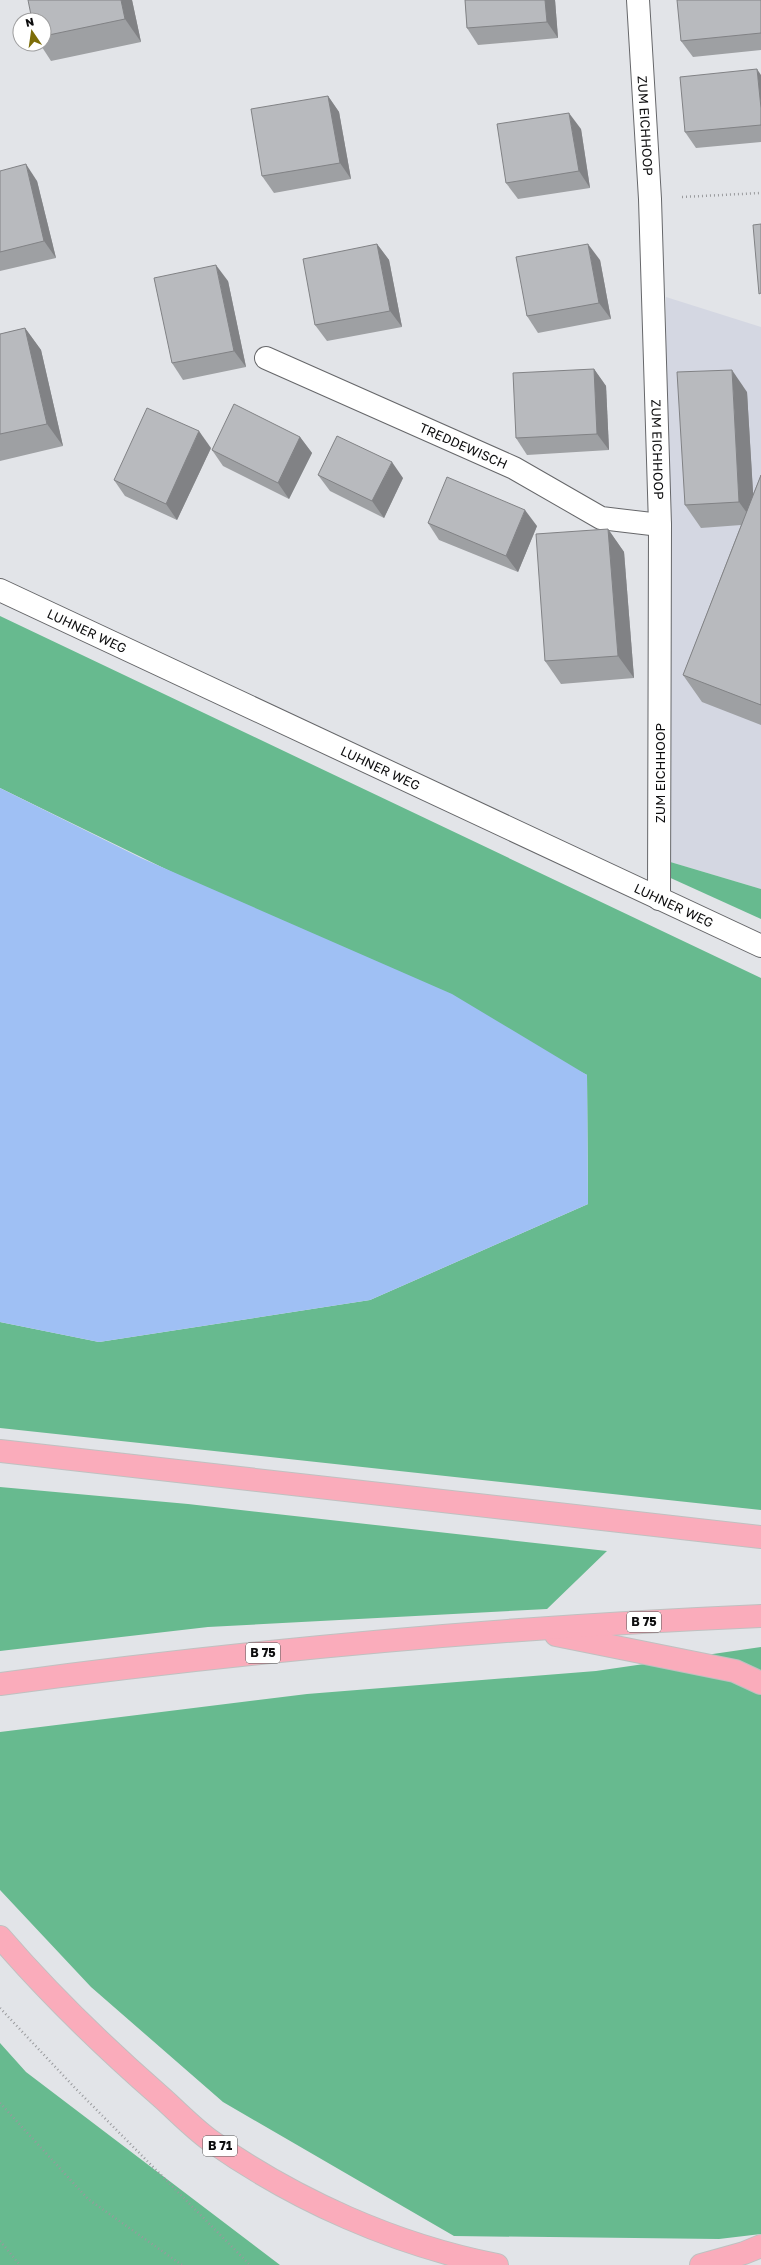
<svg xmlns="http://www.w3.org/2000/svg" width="761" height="2265" font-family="'Golos Text',sans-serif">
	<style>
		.built { fill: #d4d7e2 }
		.forest { fill: #67ba8f }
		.water { fill: #9fc0f4 }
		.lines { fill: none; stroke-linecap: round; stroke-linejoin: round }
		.street-casing { stroke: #66676a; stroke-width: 24 }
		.primary-casing { stroke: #c0c0c0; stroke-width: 24 }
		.path { stroke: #999a9d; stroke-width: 2.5; stroke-dasharray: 1 3; stroke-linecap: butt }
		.street { stroke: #fff; stroke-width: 22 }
		.primary { stroke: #faacbb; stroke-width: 22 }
		.wall { fill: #9ea0a3 }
		.shaded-wall { fill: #818285 }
		.building { fill: #b8babe; stroke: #818285 }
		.labels { text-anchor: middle; stroke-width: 3.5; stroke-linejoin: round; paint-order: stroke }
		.shield { fill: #fff; stroke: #565656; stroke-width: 1 }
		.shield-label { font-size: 12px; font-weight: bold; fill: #0d0d0e }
		.street-label { font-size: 13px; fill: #0d0d0e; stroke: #fff }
	</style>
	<rect width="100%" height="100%" fill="#e2e4e8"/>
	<polygon class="built" points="666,297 761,327 761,889 667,861"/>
	<g class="forest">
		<polygon points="0,616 761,978 761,1510 0,1428 0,1322 99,1342 370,1300 588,1204 587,1075 0,788"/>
		<polygon points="667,861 761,889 761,919 664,875"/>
		<polygon points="0,1487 188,1504 607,1551 547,1609 208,1627 0,1651"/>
		<polygon points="761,1647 761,2234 719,2239 454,2236 223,2102 91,1987 0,1890 0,1732 307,1694 596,1671"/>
		<polygon points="0,2043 26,2072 280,2265 0,2265"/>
	</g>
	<polygon class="water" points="0,788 141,858 452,994 587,1075 588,1204 370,1300 99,1342 0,1322"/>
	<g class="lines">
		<defs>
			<g id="street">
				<path id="s1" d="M638,0l12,199 10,326 -1,374"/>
				<path id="s2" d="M266,358l248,110 87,50 59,7"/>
				<path id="s3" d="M0,590l761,356"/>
			</g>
			<g id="primary">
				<polyline points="0,1451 761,1537"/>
				<polyline points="556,1635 735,1671 761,1683"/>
				<path d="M0,1684c253,-34 507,-57 761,-68"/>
				<path d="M0,1937c49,57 104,110 160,159 17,15 33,32 51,45 84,59 184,104 286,124"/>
				<polyline points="701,2265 744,2253 761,2246"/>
			</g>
		</defs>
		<use href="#street" class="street-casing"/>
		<use href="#primary" class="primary-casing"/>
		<g class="path">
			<polyline points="682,197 761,193"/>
			<polyline points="0,2008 76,2089 250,2265"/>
			<polyline points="0,2103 88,2199 182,2265"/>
			<polyline points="0,2241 20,2265"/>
		</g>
		<use href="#street" class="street"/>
		<use href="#primary" class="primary"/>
	</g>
	<g class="wall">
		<polygon points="28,0 132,0 141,42 51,61 40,44 44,44 44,20"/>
		<polygon points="465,0 555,0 558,38 478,45 467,28"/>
		<polygon points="761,0 761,50 693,57 681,41"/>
		<polygon points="761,75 761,142 696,148 685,132"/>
		<polygon points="328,96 339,112 351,179 274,193 262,176"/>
		<polygon points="581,129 590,188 518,199 506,183"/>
		<polygon points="0,171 37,181 56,258 0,271"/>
		<polygon points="377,244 389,260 402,327 327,341 315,325"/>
		<polygon points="600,260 611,319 538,333 527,316"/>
		<polygon points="228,281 246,367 183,380 172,363"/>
		<polygon points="25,328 41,350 63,446 0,461 0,334"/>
		<polygon points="594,369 606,386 609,450 527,455 516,438"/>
		<polygon points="747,392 753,494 761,475 761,725 702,702 683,675 741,525 701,528 685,505"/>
		<polygon points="300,437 312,453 289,499 223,466 212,450"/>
		<polygon points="211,448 177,520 125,496 114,480"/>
		<polygon points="318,475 403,478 384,518 330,491"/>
		<polygon points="428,523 537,526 518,572 439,540"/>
		<polygon points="608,529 624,552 634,678 561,684 545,661"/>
	</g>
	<g class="shaded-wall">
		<polygon points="121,0 132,0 141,42 125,19"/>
		<polygon points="545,0 555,0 558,38 547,22"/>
		<polygon points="757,69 761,75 761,108"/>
		<polygon points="328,96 339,112 351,179 340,163"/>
		<polygon points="569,113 581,129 590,188 579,171"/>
		<polygon points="26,164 37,181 56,258 44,241"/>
		<polygon points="377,244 389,260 402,327 390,311"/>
		<polygon points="588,244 600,260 611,319 599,303"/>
		<polygon points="216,265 228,281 246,367 234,351"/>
		<polygon points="25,328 41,350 63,446 47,424"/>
		<polygon points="594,369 606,386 609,450 597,434"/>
		<polygon points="732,370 747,392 755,524 739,502"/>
		<polygon points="199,431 211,448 177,520 166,504"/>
		<polygon points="300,437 312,453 289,499 278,483"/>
		<polygon points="392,462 403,478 384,518 372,501"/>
		<polygon points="525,510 537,526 518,572 506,556"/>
		<polygon points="608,529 624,552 634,678 618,656"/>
	</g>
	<g class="building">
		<polygon points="28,0 121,0 125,19 44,36 44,20 32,20"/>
		<polygon points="465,0 545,0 547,22 467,28"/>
		<polygon points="677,0 761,0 761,33 681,41"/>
		<polygon points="757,69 761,108 761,125 685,132 680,77"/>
		<polygon points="328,96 340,163 262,176 251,109"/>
		<polygon points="569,113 579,171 506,183 497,124"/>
		<polygon points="26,164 44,241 0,252 0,171"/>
		<polygon points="761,224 761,293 759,294 753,225"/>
		<polygon points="377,244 390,311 315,325 303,259"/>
		<polygon points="588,244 599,303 527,316 516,257"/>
		<polygon points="216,265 234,351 172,363 154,278"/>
		<polygon points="25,328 47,424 0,434 0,334"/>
		<polygon points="594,369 597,434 516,438 513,373"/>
		<polygon points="732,370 739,502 685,505 677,372"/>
		<polygon points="234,404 300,437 278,483 212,450"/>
		<polygon points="147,408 199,431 166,504 114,480"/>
		<polygon points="337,436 392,462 372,501 318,475"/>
		<polygon points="761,475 761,705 683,675"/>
		<polygon points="447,477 525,510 506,556 428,523"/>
		<polygon points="608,529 618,656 545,661 536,534"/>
	</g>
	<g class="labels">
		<g class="shield">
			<rect x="627" y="1612" width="34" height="20" rx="3"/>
			<rect x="246" y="1643" width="34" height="20" rx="3"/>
			<rect x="203" y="2136" width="34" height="20" rx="3"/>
		</g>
		<g class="shield-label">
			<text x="644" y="1626">B 75</text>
			<text x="263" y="1657">B 75</text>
			<text x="220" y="2150">B 71</text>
		</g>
		<g class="street-label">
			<text dy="5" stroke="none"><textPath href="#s1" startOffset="126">ZUM EICHHOOP</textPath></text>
			<text dy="5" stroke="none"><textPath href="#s2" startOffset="216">TREDDEWISCH</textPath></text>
			<text dy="5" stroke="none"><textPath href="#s1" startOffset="450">ZUM EICHHOOP</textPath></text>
			<text dy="5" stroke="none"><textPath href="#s3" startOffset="96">LUHNER WEG</textPath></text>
			<text dy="5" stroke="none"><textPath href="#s3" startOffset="420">LUHNER WEG</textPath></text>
			<text transform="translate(660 773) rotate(-90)" y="5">ZUM EICHHOOP</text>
			<text dy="5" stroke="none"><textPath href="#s3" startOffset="744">LUHNER WEG</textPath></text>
		</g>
	</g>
	<g transform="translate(32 32) rotate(347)"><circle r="19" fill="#ffffff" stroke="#9e9e9f"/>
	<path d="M0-3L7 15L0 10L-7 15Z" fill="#7d6d08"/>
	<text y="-6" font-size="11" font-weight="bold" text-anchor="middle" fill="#0d0d0e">N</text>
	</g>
</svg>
